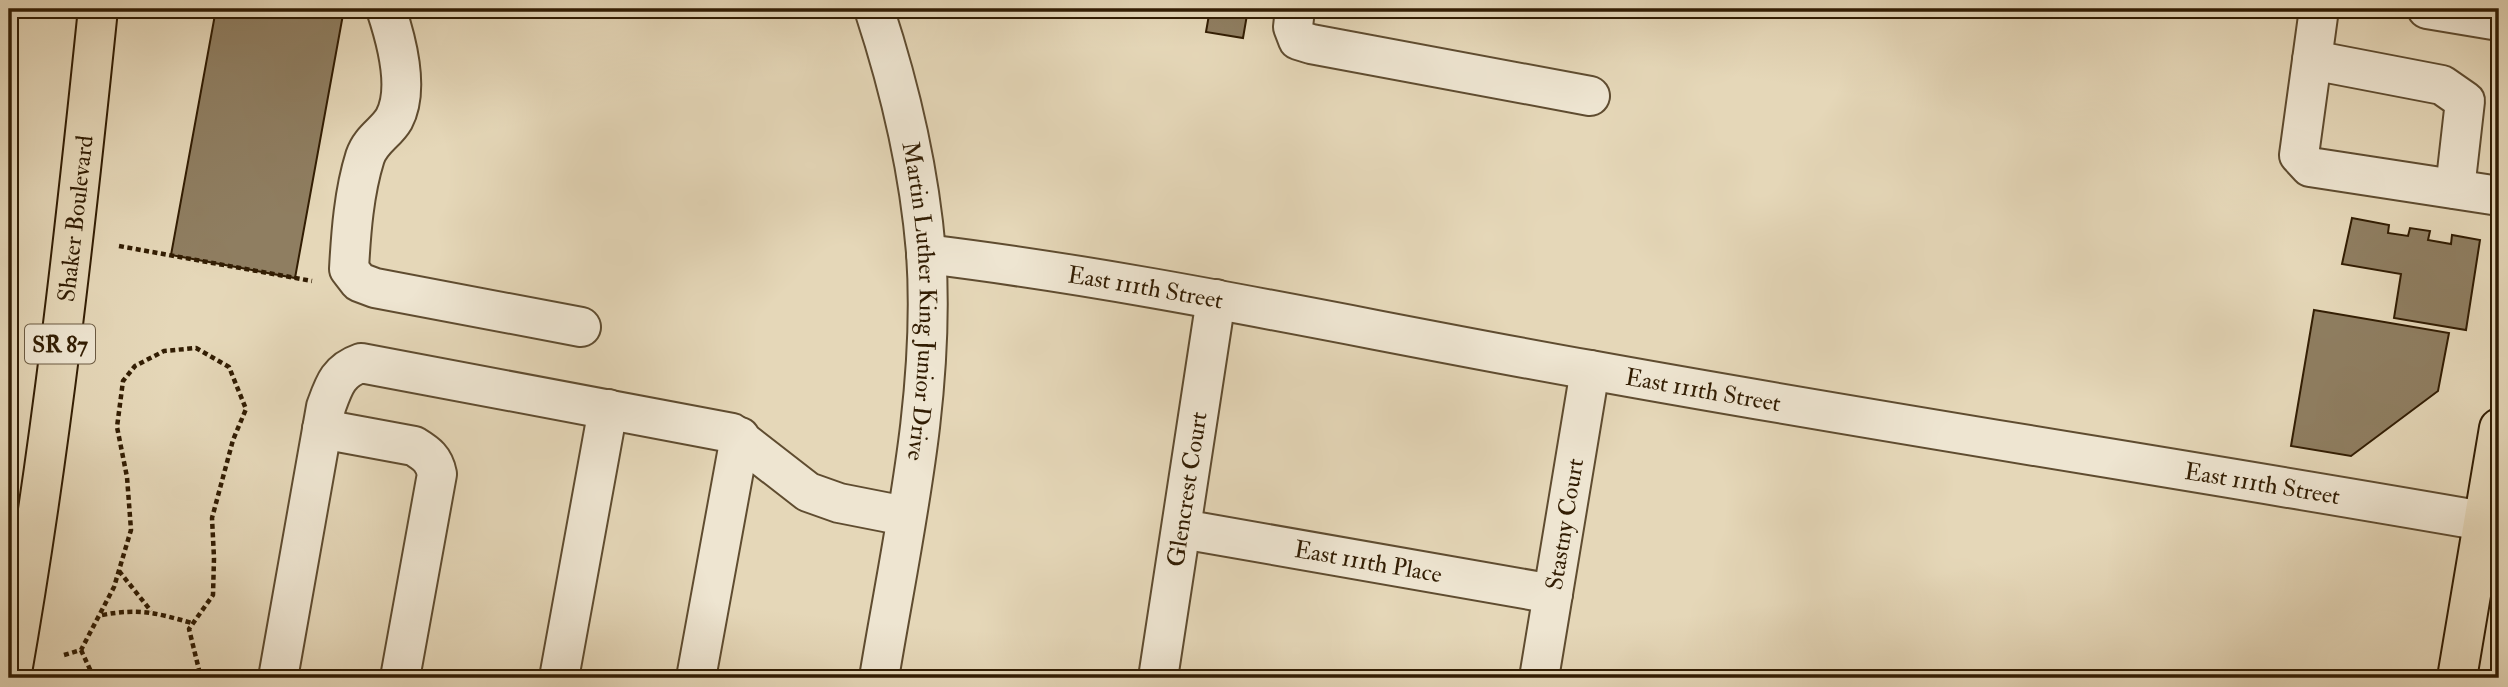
<svg xmlns="http://www.w3.org/2000/svg" width="2508" height="687" font-family="'IM FELL Double Pica',serif">
	<style>
		.building { fill: #8f7e61; stroke: #321d03; stroke-width: 2 }
		.lines { fill: none; stroke-linecap: round; stroke-linejoin: round }
		.minor-casing { stroke: #5f4c30; stroke-width: 42 }
		.major-casing { stroke: #321d03; stroke-width: 42 }
		.path { stroke: #321d03; stroke-width: 4.5; stroke-dasharray: 5 3.5; stroke-linecap: butt }
		.minor { stroke: #eee5d1; stroke-width: 38 }
		.major { stroke: #e5d7b8; stroke-width: 38 }
		.tram { stroke: #321d03; stroke-width: 2 }
		.labels { text-anchor: middle; stroke-width: 7; stroke-linejoin: round; paint-order: stroke }
		.shield { fill: #eee5d1; stroke: #6a5941; stroke-width: 2 }
		.shield-label { font-size: 23px; font-weight: bold; fill: #321d03 }
		.street-label { font-size: 24px; fill: #321d03; stroke: #eee5d1 }
	</style>
	<rect width="100%" height="100%" fill="#e5d7b8"/>
	<filter id="stains"><feTurbulence type="fractalNoise" baseFrequency=".00286" numOctaves="4"/><feColorMatrix values="0 0 0 0 .2 0 0 0 0 .09 0 0 0 0 .02 0 0 0 .5 -.17"/></filter>
	<radialGradient id="worn" r=".72"><stop offset=".6" stop-color="#630" stop-opacity="0"/><stop offset="1" stop-color="#630" stop-opacity=".3"/></radialGradient>
	<g class="building">
		<polygon points="216,9 344,9 295,278 171,255"/>
		<polygon points="1210,9 1248,9 1243,38 1206,32"/>
		<polygon points="2352,218 2389,225 2388,233 2408,236 2410,228 2430,231 2428,240 2451,244 2452,235 2480,240 2466,330 2394,318 2401,274 2342,264"/>
		<polygon points="2314,310 2449,333 2438,391 2351,456 2291,446"/>
	</g>
	<g class="lines">
		<defs>
			<g id="minor">
				<path d="M386,9c10,30 24,80 8,110 -8,14 -23,20 -29,38 -11,35 -14,75 -16,112l10,13 16,6 206,39"/>
				<path id="s1" d="M874,9c26,79 45,159 52,243 10,143 -24,286 -47,426"/>
				<polyline points="1295,9 1293,27 1298,40 1311,44 1590,96"/>
				<polyline points="2319,9 2299,155 2310,167 2499,196"/>
				<polyline points="2427,9 2499,21"/>
				<polyline points="2312,60 2442,85 2465,101 2455,189"/>
				<path id="s2" d="M926,254c223,27 443,77 664,116 297,54 595,99 893,151"/>
				<path d="M322,429l92,17c13,8 20,13 23,28l-37,204"/>
				<path id="s3" d="M1182,529l371,65"/>
				<path d="M278,678l48,-271c8,-22 12,-36 35,-44l371,70 76,59 31,11 66,13"/>
				<polyline points="559,678 608,409"/>
				<polyline points="696,678 740,437"/>
				<path id="s4" d="M1158,678l58,-379"/>
				<path id="s5" d="M1539,678l51,-308"/>
			</g>
			<g id="major">
				<path id="s6" d="M11,678c39,-221 64,-446 87,-669"/>
				<polyline points="2457,678 2499,428"/>
			</g>
		</defs>
		<use href="#minor" class="minor-casing"/>
		<use href="#major" class="major-casing"/>
		<g class="path">
			<polyline points="119,246 312,281"/>
			<polyline points="119,571 151,611"/>
			<path d="M102,615c38,-7 54,-2 90,8"/>
			<polyline points="81,650 94,678"/>
			<polyline points="64,655 81,650 114,587 131,530 127,477 117,427 123,381 135,366 164,351 196,348 229,367 246,409 233,440 212,518 214,558 213,595 189,629 201,678"/>
		</g>
		<use href="#minor" class="minor"/>
		<use href="#major" class="major"/>
		<polyline class="tram" points="9,27 11,9"/>
	</g>
	<g class="labels">
		<rect class="shield" x="25" y="324.5" width="70" height="39" rx="5"/>
		<g class="shield-label">
			<text x="60" y="352">SR 87</text>
		</g>
		<g class="street-label">
			<text dy="8" stroke="none"><textPath href="#s6" startOffset="464">Shaker Boulevard</textPath></text>
			<text dy="8" stroke="none"><textPath href="#s2" startOffset="222">East 111th Street</textPath></text>
			<text dy="8" stroke="none"><textPath href="#s1" startOffset="298">Martin Luther King Junior Drive</textPath></text>
			<text dy="8" stroke="none"><textPath href="#s2" startOffset="789">East 111th Street</textPath></text>
			<text dy="8" stroke="none"><textPath href="#s2" startOffset="1356">East 111th Street</textPath></text>
			<text dy="8" stroke="none"><textPath href="#s4" startOffset="191">Glencrest Court</textPath></text>
			<text dy="8" stroke="none"><textPath href="#s5" startOffset="156">Stastny Court</textPath></text>
			<text dy="8" stroke="none"><textPath href="#s3" startOffset="189">East 111th Place</textPath></text>
		</g>
	</g>
	<rect width="2508" height="687" fill="none" stroke="#e5d7b8" stroke-width="35"/>
	<rect x="10" y="10" width="2487" height="666" fill="none" stroke="#321d03" stroke-width="3.5"/>
	<rect x="18" y="18" width="2473" height="652" fill="none" stroke="#321d03" stroke-width="2"/>
	<rect width="100%" height="100%" filter="url(#stains)"/>
	<rect width="100%" height="100%" fill="url(#worn)"/>
</svg>
